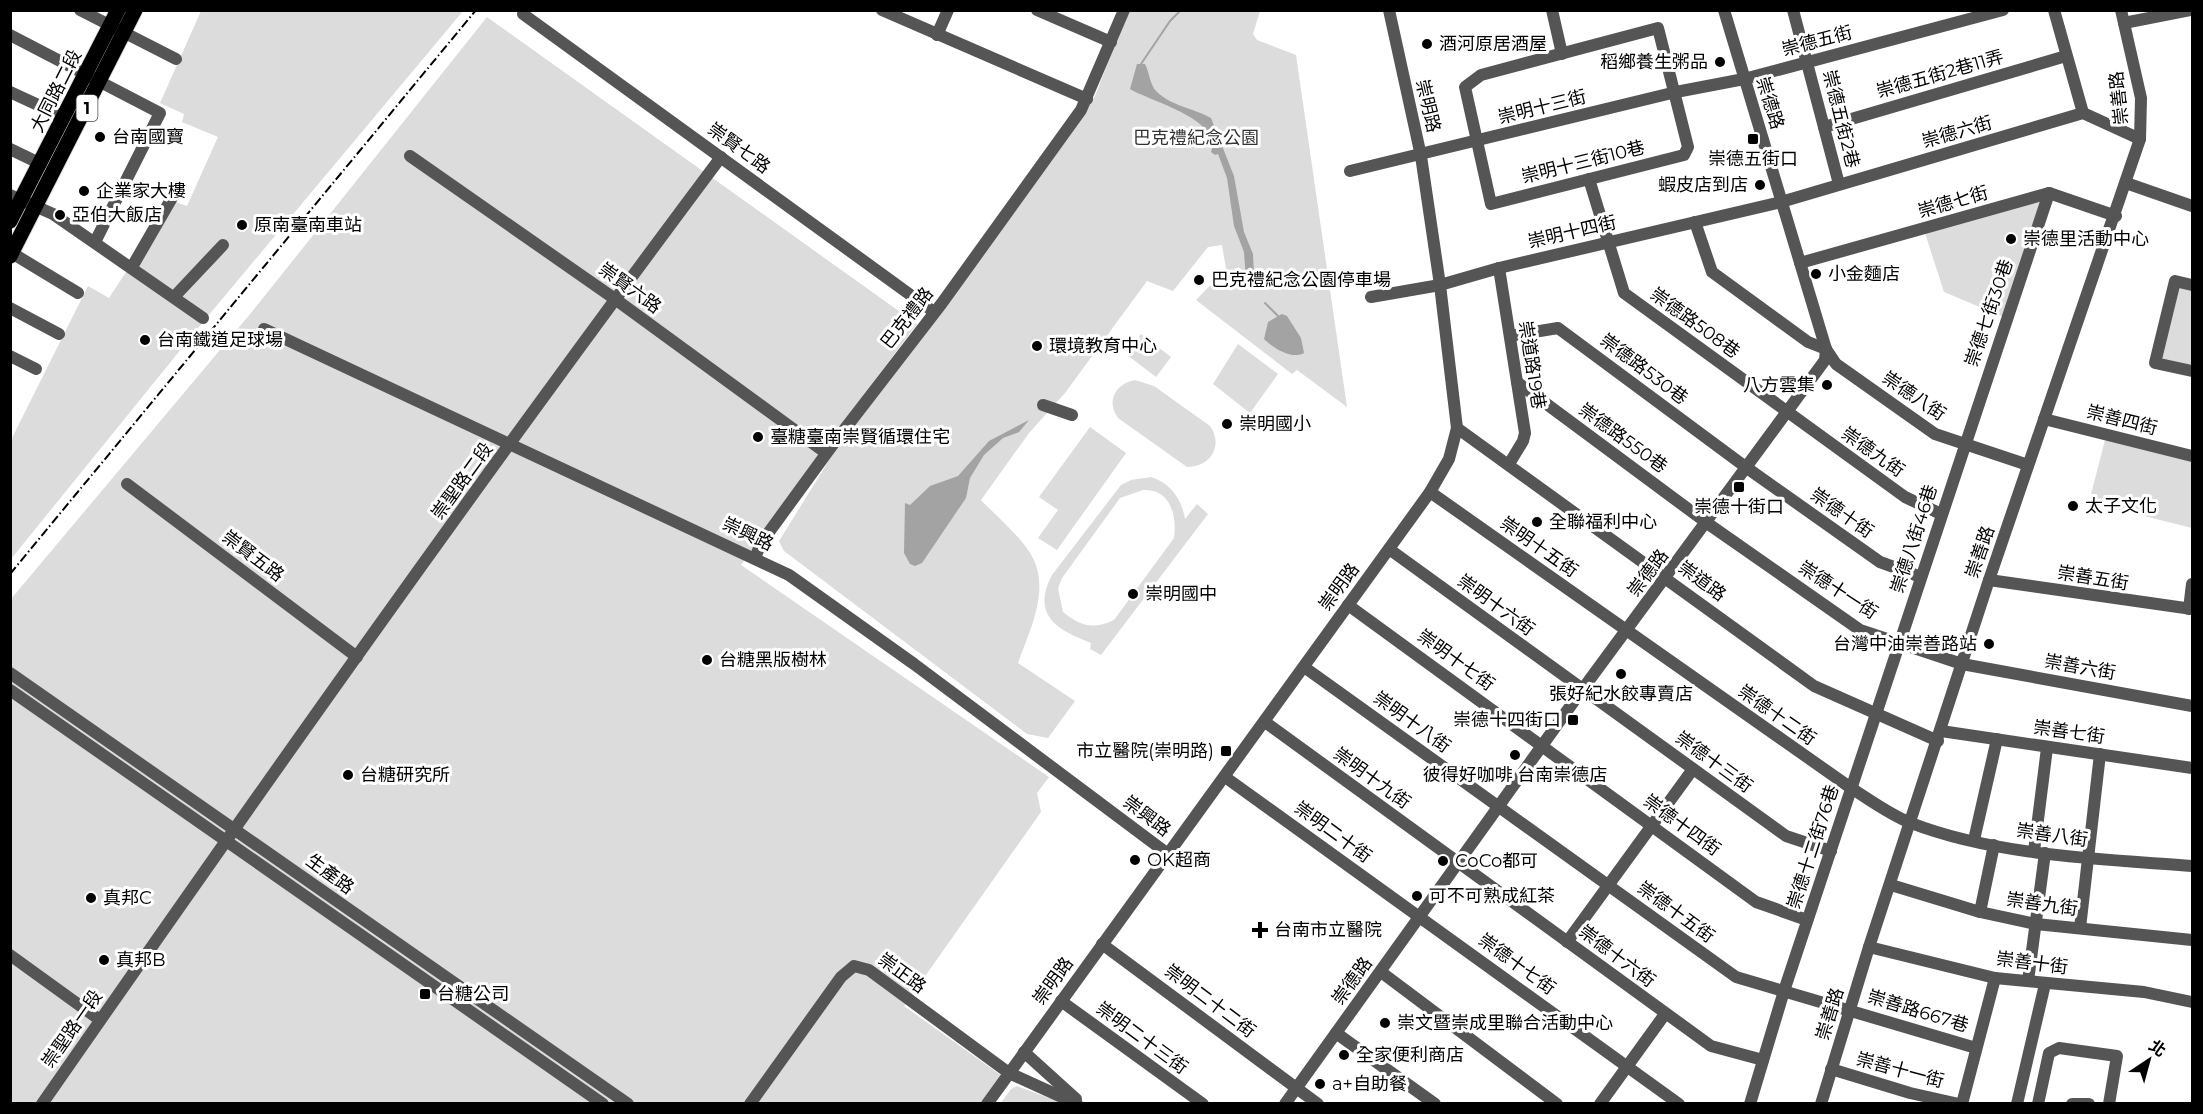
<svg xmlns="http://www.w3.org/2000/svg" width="2203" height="1114" viewBox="0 0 2203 1114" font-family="Montserrat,'Noto Sans TC',sans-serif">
<rect width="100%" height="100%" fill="#fff"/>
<g fill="#dcdcdc" fill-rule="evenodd">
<path d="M201,11H463L208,316L136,266L173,201L187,206L218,137L182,122L184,114L160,103Z"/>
<path d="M1128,11H1260L1253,34L1257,40L1296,55L1347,407L1297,370L1292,374L1196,300L1226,269L1222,245L1208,247L1173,291L1147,281L1065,393L1029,433L981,500C998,518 1023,538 1034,560C1049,593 1029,632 1018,663L1075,701L1048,738L1027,734L784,551L779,541L838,446L941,312L1095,96Z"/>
<path d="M487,17L917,324L816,458L741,565L1049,777L1037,793L1041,812L904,1006L1002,1076L983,1103L11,1104V599L251,313Z"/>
<path d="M2046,195L2006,318L1944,292L1924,230Z"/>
<path d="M128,269L203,322L11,559V440L88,286L109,298Z"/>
<path d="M2177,285L2192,288V368L2159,360Z"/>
<path d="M1141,334L1171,357L1156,377L1126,354Z"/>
<path d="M1238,344L1278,374L1250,413L1213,384Z"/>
<path d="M1135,380L1154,386L1210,426C1224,446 1210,467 1187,467L1118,418C1106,401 1115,384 1135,380Z"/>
<path d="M1090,427L1126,453L1057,550L1038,538L1058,510L1039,497Z"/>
<path d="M2105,440L2192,460V528L2089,502Z"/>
<path d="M1151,477C1171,483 1182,500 1185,519L1197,504L1208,514L1101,655L1090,649L1091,643C1057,630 1031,615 1052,575L1121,485L1131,480ZM1143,490C1171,488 1177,517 1174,538L1114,620C1093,630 1080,626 1063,612L1058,588L1062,578L1120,498Z"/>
<path d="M1017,1086L1062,1103L1000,1104L1011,1089Z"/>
</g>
<g fill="#a3a3a3">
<path d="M1137,64H1145C1149,71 1150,85 1156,91C1171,106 1193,108 1211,118L1234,176L1244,232L1253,254L1254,275L1246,281L1244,252L1234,226L1227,178L1218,154L1215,155L1211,152C1223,119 1149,101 1130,89Z"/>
<path d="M1282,314L1287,316L1301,338L1304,353C1292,360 1273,348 1264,339L1268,322Z"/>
<path d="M1029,420L1019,432L1003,438L984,455L970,478L966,498L922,563L915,566L910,564L904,553L905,503L910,505L930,486L958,476L989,441Z"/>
</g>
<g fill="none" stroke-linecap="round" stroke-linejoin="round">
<g stroke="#a3a3a3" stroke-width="2">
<path d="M1141,64L1170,21L1181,10"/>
<path d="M1265,303L1278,316"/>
</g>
<g stroke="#dbdbdb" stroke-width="17">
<g id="major">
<path d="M10,221L118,10"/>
<path d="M10,256L135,10"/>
</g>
</g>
<g stroke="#555" stroke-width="12">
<path d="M80,10L176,59"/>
<path d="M882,10L1087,99"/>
<path d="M1037,10L1111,42"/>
<path d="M1552,10L1562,54"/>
<path d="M1793,10L1839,184"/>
<path d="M2054,10L2083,113"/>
<path d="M523,14L934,312"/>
<path d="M2124,23L2190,10"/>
<path d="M1658,28L1688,147L1684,155L1491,204L1465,87L1481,75Z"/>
<path d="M10,35L160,113L95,242"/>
<path d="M937,35L948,10"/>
<path d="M10,92L64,117"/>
<path d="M1824,127L2066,56"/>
<path d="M10,149L41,164"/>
<path d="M410,156L615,299L826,453"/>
<path d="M1350,171L1676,92L1744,79L2003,10"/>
<path d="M1589,179L1624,293L1905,497L1941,514"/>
<path d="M2126,183L2192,206"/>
<path d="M10,195L53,214L203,318"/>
<path d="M1695,222L1712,272L1808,342L1826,349"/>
<path d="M12,253L78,293"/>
<path d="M1800,263L2049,193L2116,216"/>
<path d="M132,267L173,196"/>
<path d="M1499,268L1525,433L1523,441L1509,464"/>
<path d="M2192,285L2175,281L2155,363L2192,371"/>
<path d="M174,297L223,245"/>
<path d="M1371,297L1440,285L1499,268L1781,202L2083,113L2140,139"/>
<path d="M10,308L59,334"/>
<path d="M264,329L789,575L914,664L1168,854"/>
<path d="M1510,336L1558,328L1747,468L1880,562L1921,577"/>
<path d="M1826,349L1836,364L1935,434L2028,465"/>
<path d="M10,356L36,369"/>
<path d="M1517,382L1707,523L1860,630L1962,664L2192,706"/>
<path d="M1043,405L1072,415"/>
<path d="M2044,419L2192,456"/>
<path d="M1457,428L1814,686L1938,741"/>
<path d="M127,484L357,657"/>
<path d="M1430,492L1851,788C1870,800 1890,815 1911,823C1996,856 2102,859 2192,866"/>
<path d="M1389,549L1786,836L1831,851"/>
<path d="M755,558L761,543L834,443L942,303L1081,110L1124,10"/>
<path d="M1989,580L2192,609"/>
<path d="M1348,605L1756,902L1807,920"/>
<path d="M2189,609L2192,584"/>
<path d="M1304,667L1736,977L1976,1048"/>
<path d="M10,673L628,1104"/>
<path d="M10,690L603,1104"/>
<path d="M1265,722L1711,1046L1763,1060"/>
<path d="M1941,731L2192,768"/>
<path d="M1225,777L1679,1104"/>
<path d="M1974,840L1997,739"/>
<path d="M2034,851L2047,748"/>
<path d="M1891,885L1980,912L2036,924L2192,940"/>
<path d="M1980,912L1994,845"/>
<path d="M2080,928L2100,754"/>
<path d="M1567,942L1693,769"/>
<path d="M1102,944L1318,1104"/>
<path d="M1869,947L1995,978L2144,992L2192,1002"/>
<path d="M10,955L100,1020"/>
<path d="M1381,972L1557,1104"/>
<path d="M2028,981L2045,853"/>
<path d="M1061,1001L1203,1104"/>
<path d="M1336,1033L1435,1104"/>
<path d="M1024,1052L1076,1099"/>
<path d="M1831,1069L1910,1093L1959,1104"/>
<path d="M42,1104C264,785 488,468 721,157"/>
<path d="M750,1104L841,977L854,966L869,970L1009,1073L1077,1104"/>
<path d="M987,1104L1430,492L1449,459L1457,428L1440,285L1421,156L1389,10"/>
<path d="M1285,1104L1582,690L1825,360L1826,349L1724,10"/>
<path d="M1600,1104L1665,1014"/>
<path d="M1750,1104L1784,991L2049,193"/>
<path d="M1821,1104L1869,947L1989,580L2140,139L2141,98L2121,10"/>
<path d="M1962,1104L1995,978"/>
<path d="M2017,1104L2045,984"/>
<path d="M2038,1104L2049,1053L2059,1048L2117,1056L2109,1104"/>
<path d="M2072,1104H2089"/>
</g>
<use href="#major" stroke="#000" stroke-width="15"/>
<path stroke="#000" stroke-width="2" stroke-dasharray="9 3 1.5 3" stroke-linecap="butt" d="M10,574L476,10"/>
</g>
<g fill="#000" stroke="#fff" stroke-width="2">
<circle cx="1427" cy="44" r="6"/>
<circle cx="1720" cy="62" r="6"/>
<circle cx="100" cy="137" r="6"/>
<rect x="1747" y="133" width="12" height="12" rx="3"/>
<circle cx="1760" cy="185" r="6"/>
<circle cx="84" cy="191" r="6"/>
<circle cx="60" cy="215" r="6"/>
<circle cx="242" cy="225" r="6"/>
<circle cx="2011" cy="239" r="6"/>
<circle cx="1816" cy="274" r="6"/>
<circle cx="1199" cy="280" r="6"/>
<circle cx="145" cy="340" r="6"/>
<circle cx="1037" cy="346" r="6"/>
<circle cx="1827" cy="385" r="6"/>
<circle cx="1227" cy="424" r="6"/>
<circle cx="758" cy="437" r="6"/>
<rect x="1733" y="481" width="12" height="12" rx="3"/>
<circle cx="2073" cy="506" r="6"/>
<circle cx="1537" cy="522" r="6"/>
<circle cx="1133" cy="594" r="6"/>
<circle cx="1989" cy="644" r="6"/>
<circle cx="707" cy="660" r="6"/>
<circle cx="1621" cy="674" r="6"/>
<rect x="1567" y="714" width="12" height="12" rx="3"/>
<rect x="1220" y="745" width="12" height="12" rx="3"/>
<circle cx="1515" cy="755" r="6"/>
<circle cx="348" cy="775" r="6"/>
<circle cx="1135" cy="860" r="6"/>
<circle cx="1443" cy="861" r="6"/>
<circle cx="1417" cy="896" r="6"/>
<circle cx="91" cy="898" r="6"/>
<path d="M1257 921h6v6h6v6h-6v6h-6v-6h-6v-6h6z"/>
<circle cx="104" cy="960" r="6"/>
<rect x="419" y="988" width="12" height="12" rx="3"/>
<circle cx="1385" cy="1023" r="6"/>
<circle cx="1344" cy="1055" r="6"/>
<circle cx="1320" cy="1084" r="6"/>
</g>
<g text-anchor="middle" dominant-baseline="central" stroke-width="6" stroke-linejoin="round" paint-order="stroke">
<rect fill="#fff" stroke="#4c4c4c" stroke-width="1.5" x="76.5" y="95" width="21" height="26" rx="4.5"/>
<g font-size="16" font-weight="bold" fill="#000">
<text x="87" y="108">1</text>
</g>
<g font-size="18" fill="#000" stroke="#fff">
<text transform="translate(1817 41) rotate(-15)">崇德五街</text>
<text transform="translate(1940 74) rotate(-16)">崇德五街2巷11弄</text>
<text transform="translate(56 91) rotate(-63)">大同路二段</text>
<text transform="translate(2119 98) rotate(-96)">崇善路</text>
<text transform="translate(1770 103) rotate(73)">崇德路</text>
<text transform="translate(1428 106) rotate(77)">崇明路</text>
<text transform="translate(1542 107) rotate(-14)">崇明十三街</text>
<text transform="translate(1841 119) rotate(76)">崇德五街2巷</text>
<text transform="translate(1957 132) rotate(-16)">崇德六街</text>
<text transform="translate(739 148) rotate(36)">崇賢七路</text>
<text transform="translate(1583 162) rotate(-14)">崇明十三街10巷</text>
<text transform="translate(1953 202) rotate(-16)">崇德七街</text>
<text transform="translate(1572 232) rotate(-13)">崇明十四街</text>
<text transform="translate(630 288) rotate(36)">崇賢六路</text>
<text transform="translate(1989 313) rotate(-71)">崇德七街30巷</text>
<text transform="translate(907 318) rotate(-52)">巴克禮路</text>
<text transform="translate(1695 323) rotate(36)">崇德路508巷</text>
<text transform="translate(1532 365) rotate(81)">崇道路19巷</text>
<text transform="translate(1644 369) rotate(37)">崇德路530巷</text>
<text transform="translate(1914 396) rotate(34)">崇德八街</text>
<text transform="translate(2122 420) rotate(14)">崇善四街</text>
<text transform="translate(1623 438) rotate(36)">崇德路550巷</text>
<text transform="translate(1873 452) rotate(35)">崇德九街</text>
<text transform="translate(462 481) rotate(-54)">崇聖路二段</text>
<text transform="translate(1842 513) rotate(35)">崇德十街</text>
<text transform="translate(748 534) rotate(25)">崇興路</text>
<text transform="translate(1914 539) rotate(-72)">崇德八街46巷</text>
<text transform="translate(1539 547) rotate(35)">崇明十五街</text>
<text transform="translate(1980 552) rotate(-71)">崇善路</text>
<text transform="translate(253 556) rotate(37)">崇賢五路</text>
<text transform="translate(1648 573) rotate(-53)">崇德路</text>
<text transform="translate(2093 578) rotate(9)">崇善五街</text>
<text transform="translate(1702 581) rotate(36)">崇道路</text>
<text transform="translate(1339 587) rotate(-54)">崇明路</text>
<text transform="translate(1838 590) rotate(33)">崇德十一街</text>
<text transform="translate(1496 605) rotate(36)">崇明十六街</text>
<text transform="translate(1456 660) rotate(36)">崇明十七街</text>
<text transform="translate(2080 667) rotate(10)">崇善六街</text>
<text transform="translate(1777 715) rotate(35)">崇德十二街</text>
<text transform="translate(1412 722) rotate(36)">崇明十八街</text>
<text transform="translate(2069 732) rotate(8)">崇善七街</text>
<text transform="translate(1714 762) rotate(36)">崇德十三街</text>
<text transform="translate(1372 778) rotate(36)">崇明十九街</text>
<text transform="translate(1147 816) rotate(37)">崇興路</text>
<text transform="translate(1682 825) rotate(36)">崇德十四街</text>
<text transform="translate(1333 832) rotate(36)">崇明二十街</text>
<text transform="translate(2052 835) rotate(8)">崇善八街</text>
<text transform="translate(1813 847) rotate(-72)">崇德十二街76巷</text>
<text transform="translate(330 874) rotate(36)">生產路</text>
<text transform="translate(2042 904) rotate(8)">崇善九街</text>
<text transform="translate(1676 912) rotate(36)">崇德十五街</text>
<text transform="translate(1617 956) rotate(37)">崇德十六街</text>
<text transform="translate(2032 963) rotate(7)">崇善十街</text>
<text transform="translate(1517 964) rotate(36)">崇德十七街</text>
<text transform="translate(902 973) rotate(36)">崇正路</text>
<text transform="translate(1053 981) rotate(-54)">崇明路</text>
<text transform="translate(1352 981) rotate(-54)">崇德路</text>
<text transform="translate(1210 1001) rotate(37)">崇明二十二街</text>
<text transform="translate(1918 1011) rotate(17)">崇善路667巷</text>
<text transform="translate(1830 1014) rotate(-73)">崇善路</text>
<text transform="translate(72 1029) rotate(-55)">崇聖路一段</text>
<text transform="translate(1142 1038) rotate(36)">崇明二十三街</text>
<text transform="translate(1900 1070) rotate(15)">崇善十一街</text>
</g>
<g font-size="18" fill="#000" stroke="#fff" text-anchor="start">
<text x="1439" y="44">酒河原居酒屋</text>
<text x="1708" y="62" text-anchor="end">稻鄉養生粥品</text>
<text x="112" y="137">台南國寶</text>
<text x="1753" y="159" text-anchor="middle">崇德五街口</text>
<text x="1748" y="185" text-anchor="end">蝦皮店到店</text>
<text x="96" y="191">企業家大樓</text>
<text x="72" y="215">亞伯大飯店</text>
<text x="254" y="225">原南臺南車站</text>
<text x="2023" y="239">崇德里活動中心</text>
<text x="1828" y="274">小金麵店</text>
<text x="1211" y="280">巴克禮紀念公園停車場</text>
<text x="157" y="340">台南鐵道足球場</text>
<text x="1049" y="346">環境教育中心</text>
<text x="1815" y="385" text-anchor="end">八方雲集</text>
<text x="1239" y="424">崇明國小</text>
<text x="770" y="437">臺糖臺南崇賢循環住宅</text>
<text x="2085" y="506">太子文化</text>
<text x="1739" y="507" text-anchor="middle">崇德十街口</text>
<text x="1549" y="522">全聯福利中心</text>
<text x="1145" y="594">崇明國中</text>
<text x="1977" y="644" text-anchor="end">台灣中油崇善路站</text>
<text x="719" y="660">台糖黑版樹林</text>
<text x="1621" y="694" text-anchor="middle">張好紀水餃專賣店</text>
<text x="1561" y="720" text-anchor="end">崇德十四街口</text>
<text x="1214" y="751" text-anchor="end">市立醫院(崇明路)</text>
<text x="360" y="775">台糖研究所</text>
<text x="1515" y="775" text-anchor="middle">彼得好咖啡 台南崇德店</text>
<text x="1147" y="860">OK超商</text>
<text x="1455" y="861">CoCo都可</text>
<text x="1429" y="896">可不可熟成紅茶</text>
<text x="103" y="898">真邦C</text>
<text x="1274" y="930">台南市立醫院</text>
<text x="116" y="960">真邦B</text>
<text x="437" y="994">台糖公司</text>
<text x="1397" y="1023">崇文暨崇成里聯合活動中心</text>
<text x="1356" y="1055">全家便利商店</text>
<text x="1332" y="1084">a+自助餐</text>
</g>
<g font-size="18" fill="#333" stroke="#fff">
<text x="1196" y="138">巴克禮紀念公園</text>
</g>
</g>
<rect width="2203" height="1114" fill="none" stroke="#000000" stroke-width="24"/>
<g transform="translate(2149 1060) rotate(36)" stroke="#ffffff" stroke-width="4.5" paint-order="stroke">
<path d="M0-4.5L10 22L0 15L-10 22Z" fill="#000000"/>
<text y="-9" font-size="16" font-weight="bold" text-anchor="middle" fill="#000000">北</text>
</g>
</svg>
